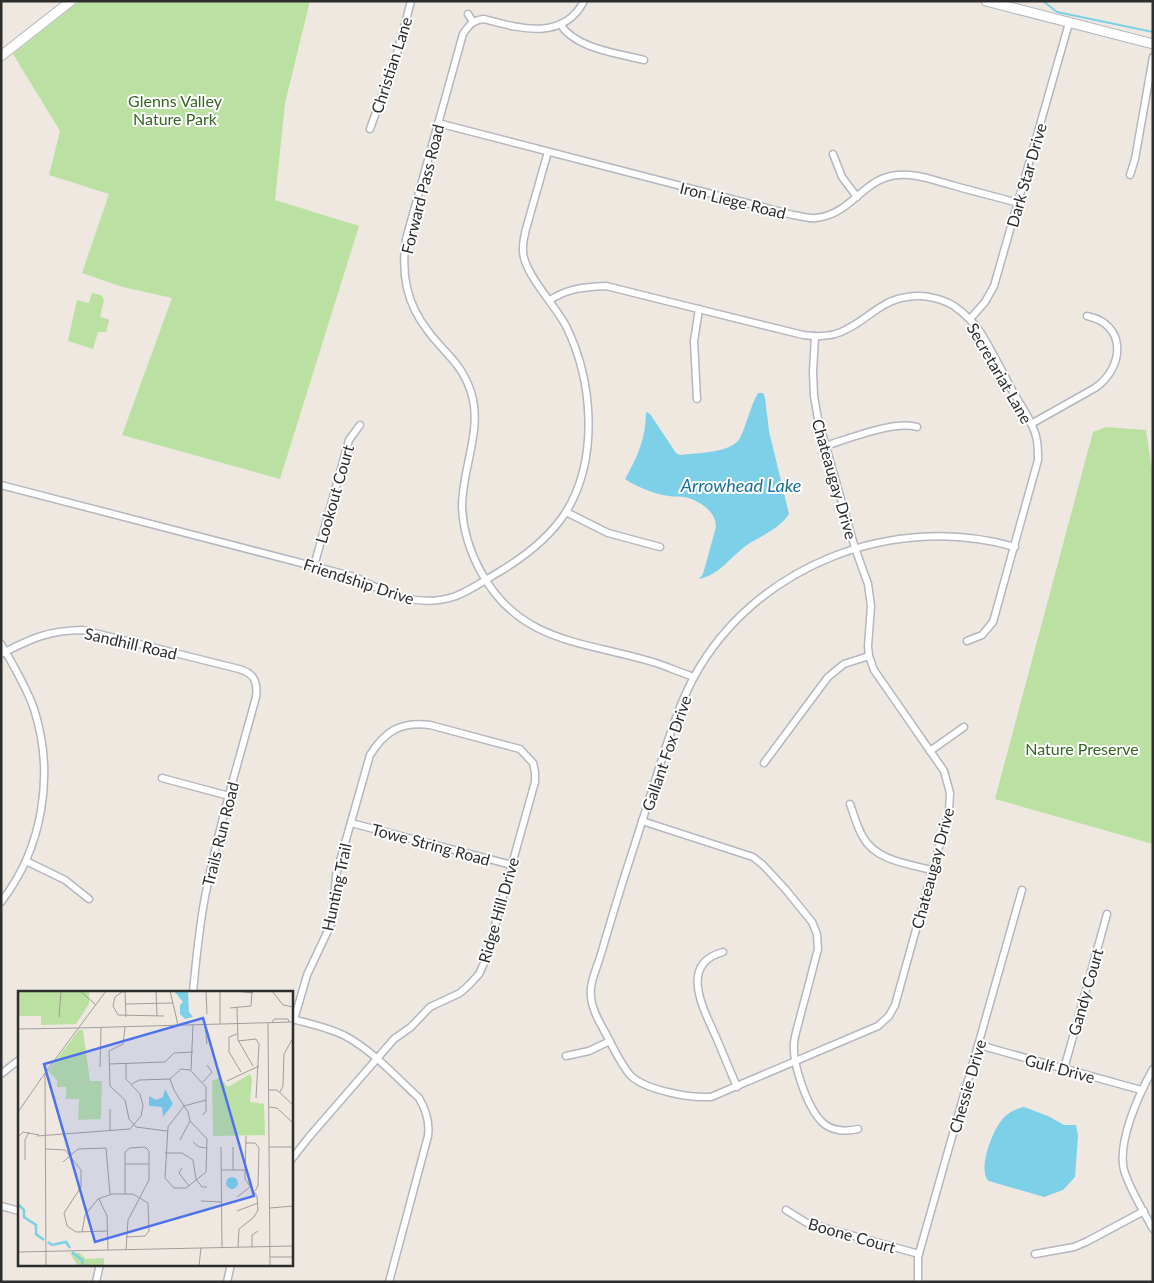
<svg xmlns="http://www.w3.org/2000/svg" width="1154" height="1283" viewBox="0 0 1154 1283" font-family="Lato,sans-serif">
<rect width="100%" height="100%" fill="#eee8e1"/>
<g fill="#bae0a2">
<path d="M80,1H310L285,103L275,200L359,226L280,479L122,435L172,298L123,287L82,273L109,194L49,175L60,131L13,54Z"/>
<path d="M92,293L101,295L104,300L100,317L108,319L109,321L106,332H98L93,349L68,341L77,300L89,303Z"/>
<path d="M1106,427L1146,430L1153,478V844L995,799L1093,432Z"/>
</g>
<g fill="#7cd0e7">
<path d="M758,393H763L765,398L769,431L789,514C778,530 762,535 747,545C731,556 720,575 699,579L703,574L716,527C716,511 699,500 684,497C679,496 674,497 669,496C654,494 637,487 625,479C637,458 646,438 646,413L647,412L650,414L676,453L680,455C696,453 732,453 740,438C747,424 750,407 758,393Z"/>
<path d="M1024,1107L1048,1116L1064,1125H1076L1078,1136L1075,1177L1063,1190L1044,1197L989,1181C977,1171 992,1132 1001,1121C1007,1113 1015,1109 1024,1107Z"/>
</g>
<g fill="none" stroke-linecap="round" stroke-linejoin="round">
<path stroke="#7cd0e7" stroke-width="2" d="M1043,1L1057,12L1153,32"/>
<g stroke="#b4b7bf" stroke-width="9">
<g id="street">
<path d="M584,1C563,42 518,28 484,19C473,20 469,25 463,34L406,239C401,273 406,303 428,331C445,354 461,362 471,392C483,430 462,468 462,507C463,530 470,552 481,572C521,646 589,641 659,664C670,668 682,673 694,677"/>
<path d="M468,14L473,22"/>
<path d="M560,24C576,49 617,53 644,60"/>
<path d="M438,123L793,215C801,216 809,219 816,218C851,214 860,183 891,176C912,171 935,181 955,186C976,192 997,197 1018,203"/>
<path d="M370,129L398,50L411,1"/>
<path d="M833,154L842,177L857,197"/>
<path d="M1130,175L1135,159L1153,57"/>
<path d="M550,300C568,288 585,287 606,286L803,335C817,337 834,337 847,329C868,319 882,300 907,297C922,294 941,298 954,306C964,313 974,323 981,333C992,351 1002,371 1012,390C1021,406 1034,423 1037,441C1038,447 1038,454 1038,460L993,622L982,635L967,641"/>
<path d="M970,319L985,302L994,286L1069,23"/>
<path d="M815,336L813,372L814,396L818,419L855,548L868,584L871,606L868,646L869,656L874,670L944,771L950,793L949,811L895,1005L889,1016L878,1026L711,1097C690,1098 648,1091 631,1076C621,1065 613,1047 606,1034C600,1023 592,1010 591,997C589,983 597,968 601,954C611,920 621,886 632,853C642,821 652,790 662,759C671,731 680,703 694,677C755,565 894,512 1015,547"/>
<path d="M697,399L694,341L699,309"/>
<path d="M1031,424L1095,388C1125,367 1127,324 1087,316"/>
<path d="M825,446C848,439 895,420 917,427"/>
<path d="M1,485L355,577C388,594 419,609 456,596C471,590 485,580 499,572C524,557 550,537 566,512C599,458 593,381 566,326C555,305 523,272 523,251C522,237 528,224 531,211C537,191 542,172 548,152"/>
<path d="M566,512L608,533L660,547"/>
<path d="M314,566L349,440L360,425"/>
<path d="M1,644C13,665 26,686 34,709C55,774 43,848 1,902"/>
<path d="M1,654C30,639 49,630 83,630L239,669C254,673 258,682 256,697C238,763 218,829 205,897C199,928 196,960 193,992"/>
<path d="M930,751L964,727"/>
<path d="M764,763L828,677L844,664L869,656"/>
<path d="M162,778L229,796"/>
<path d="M850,804C854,815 857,827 863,837C876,861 909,864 932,870"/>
<path d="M642,821L753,857L763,865L786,890L812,922L817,934L818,949C812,971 807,992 801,1013C799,1023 795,1033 794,1043C792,1063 807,1107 822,1122C831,1131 846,1132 858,1129"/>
<path d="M351,823L512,865"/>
<path d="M26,861L65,880L89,899"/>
<path d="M723,952C678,964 704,1010 716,1037C723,1054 730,1070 737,1087"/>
<path d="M292,1019C310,1024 331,1028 347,1037C374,1052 396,1077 419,1098C426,1110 430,1122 428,1136L389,1282"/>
<path d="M979,1045L1141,1090"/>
<path d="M566,1056L589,1051L610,1041"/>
<path d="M1064,1069L1107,914"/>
<path d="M1153,1069C1139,1094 1117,1142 1124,1170C1129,1188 1144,1212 1153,1229"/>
<path d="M1,1074L19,1060"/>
<path d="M291,1160L309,1137L394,1039L411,1027L430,1007L460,993L469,985L479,974L485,961L535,782V772L533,763L520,749L430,725C401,721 385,731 370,755L336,875L332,922L307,975L294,1020"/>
<path d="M1,1206L19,1211"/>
<path d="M786,1210L807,1223L919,1254"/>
<path d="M1035,1254L1074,1247L1086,1242L1144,1211"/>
<path d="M96,1282L100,1264"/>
<path d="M227,1282L231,1264"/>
<path d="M918,1282V1257L1022,890"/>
</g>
</g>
<g stroke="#b4b7bf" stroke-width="11">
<g id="secondary">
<path d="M986,1L1153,44"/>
<path d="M1,56L71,1"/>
</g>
</g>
<use href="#street" stroke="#fff" stroke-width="6"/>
<use href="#secondary" stroke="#fff" stroke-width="9"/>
</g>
<g text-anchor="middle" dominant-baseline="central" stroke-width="4" stroke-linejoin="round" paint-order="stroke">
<g font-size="16" fill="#2d2d2d" stroke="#fff">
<text transform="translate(391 65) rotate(-72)">Christian Lane</text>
<text transform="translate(1026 175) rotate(-74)">Dark Star Drive</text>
<text transform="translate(422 189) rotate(-76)">Forward Pass Road</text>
<text transform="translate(733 200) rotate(14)">Iron Liege Road</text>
<text transform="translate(1000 373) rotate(60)">Secretariat Lane</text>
<text transform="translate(835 479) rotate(74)">Chateaugay Drive</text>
<text transform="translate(334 494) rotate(-74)">Lookout Court</text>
<text transform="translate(359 581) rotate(18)">Friendship Drive</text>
<text transform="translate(131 643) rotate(13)">Sandhill Road</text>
<text transform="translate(666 753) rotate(-71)">Gallant Fox Drive</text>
<text transform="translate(220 834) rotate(-76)">Trails Run Road</text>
<text transform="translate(431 844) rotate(15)">Towe String Road</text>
<text transform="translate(932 868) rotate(-75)">Chateaugay Drive</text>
<text transform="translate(336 887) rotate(-78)">Hunting Trail</text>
<text transform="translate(498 910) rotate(-74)">Ridge Hill Drive</text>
<text transform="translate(1085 992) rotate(-74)">Gandy Court</text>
<text transform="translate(1060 1068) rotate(15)">Gulf Drive</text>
<text transform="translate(967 1086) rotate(-74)">Chessie Drive</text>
<text transform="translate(852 1235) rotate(16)">Boone Court</text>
</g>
<g font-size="16" fill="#326720" stroke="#fff">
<text x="175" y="100">Glenns Valley<tspan x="175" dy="18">Nature Park</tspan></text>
<text x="1082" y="748">Nature Preserve</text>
</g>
<g font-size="18" font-style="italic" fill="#177198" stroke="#fff">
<text x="741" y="485">Arrowhead Lake</text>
</g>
</g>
<g transform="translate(18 991)">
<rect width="275" height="275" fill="#eee8e1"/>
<path d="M1,0H71V13L58,33L23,34V25H0ZM61,39H65L72,90H84L83,128L60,129L61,108H48V96H39V89L30,80ZM232,83L234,88L232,111L246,113L247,144L195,145L194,90L202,87L210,96ZM52,262H62L68,268L86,267V275H60Z" fill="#bae0a2"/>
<path d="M170,0L171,21L175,26L167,28L162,23V14L165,11L157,1ZM147,98L155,113L145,126L144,116L131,115V105L138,109L145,106ZM208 192a6 6 0 1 1 12 0a6 6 0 1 1-12 0Z" fill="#7cd0e7"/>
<path fill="none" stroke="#7cd0e7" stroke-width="2.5" d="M0,213L6,219V226L18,234V243L26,249M30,251L34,254L48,251L52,257M54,261L64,269L65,275"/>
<path fill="none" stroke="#a19d99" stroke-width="1" d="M62,0L78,14M107,0L108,26M115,0L104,1L97,6L95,15L100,24L146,25M138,0L139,25M152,0L160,34M188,0L189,23M202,0V33M217,0L235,2M254,0L265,14L275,16M107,13L155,12M212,17L233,15L234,0M219,17L220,49L235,75M41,26L43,0M250,32L252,275M254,32L256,28H270L271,31M187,34L189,53M107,36L105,53L91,60L92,95L107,109L111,128L118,136L149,140M60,37L275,31M0,38L60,37M219,43L211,46V61L223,81M238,48L241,53L238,107M220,50L238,48M91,73L147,71L156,62L175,61M82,76L83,37M173,79L175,34M152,88L156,99L166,115L170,121L172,130L189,148L188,181L168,197H156L147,187L150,136L166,115L188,109M209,90L241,75M185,91L194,81L189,74M114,93L121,89L152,88L163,78L172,79L188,96V120L185,124M251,99H259L275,114M262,101L265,95L266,63L275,47M251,116L259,117L275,132M0,121L27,82M92,139V118M19,145L112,138L123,125L125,115L122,103L108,88V73M0,146L5,141L21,144M162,149L172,130M175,151L181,156L189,157M228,152H237L241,157L240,195L237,200M203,156L204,257M215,156V179M251,156H275M28,158L47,159L63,179V196L46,222L49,235L58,241L90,240M147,162H164L175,169L178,188L184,196H189M7,169V149L11,141M45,171L60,158L88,157L92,203M107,173H131M164,177L161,182L171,195M203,179H227M107,203V161L112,157L127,156L131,160V189L110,229L108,259M219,206L232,196M81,208L89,225L90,259M183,210L203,211M252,217L275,215M219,220L240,212M64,241L67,224L80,208L94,203H115L130,212L131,240L127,245L108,246M220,256L221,238L236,226L240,219L239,205L227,188L228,145M234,256V244L240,240M0,261L275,255M252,266H275M28,275L27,82L88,0M181,275L183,257"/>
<path fill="#4e72ee" fill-opacity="0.15" stroke="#4e72ee" stroke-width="2.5" d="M185,27L236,205L77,251L26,73Z"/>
<rect width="275" height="275" fill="none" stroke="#2d2d2d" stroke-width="2.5"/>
</g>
<rect width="1154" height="1283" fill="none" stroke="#2d2d2d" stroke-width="5"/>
</svg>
